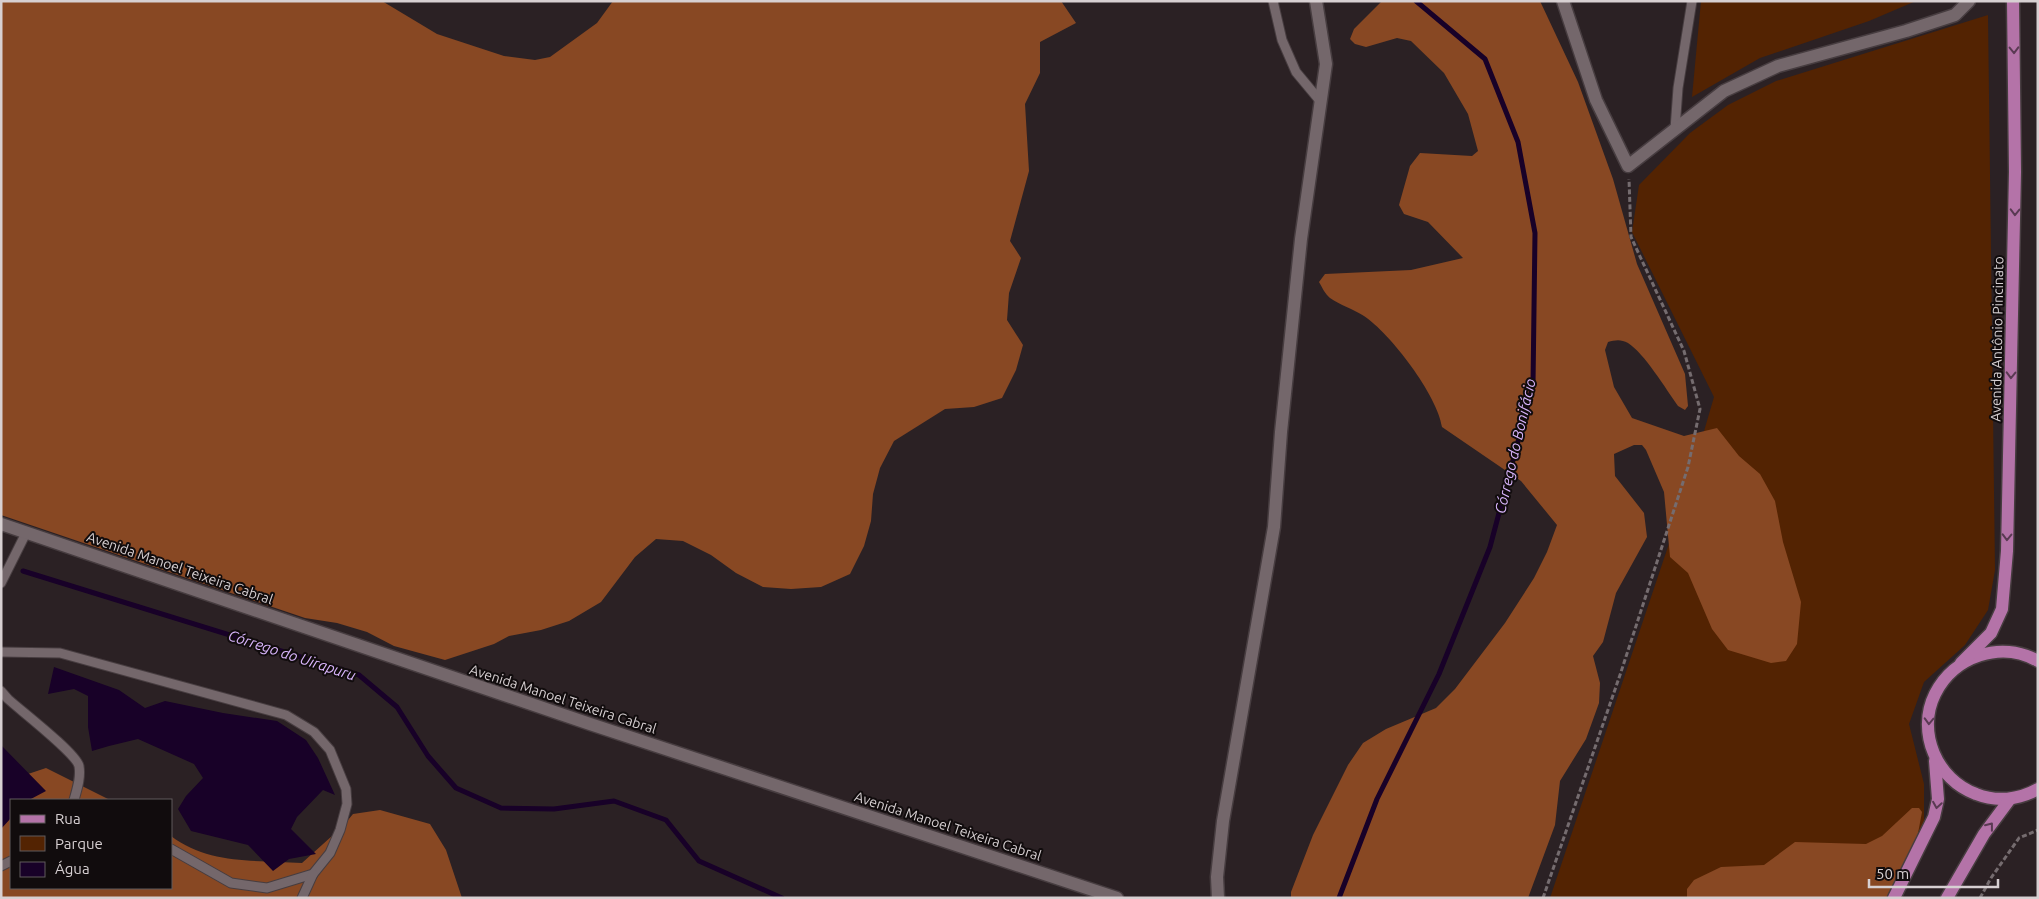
<svg xmlns="http://www.w3.org/2000/svg" width="2039" height="899" viewBox="0 0 2039 899" font-family="Ubuntu,sans-serif">
<rect width="100%" height="100%" fill="#2b2124"/>
<g fill="#532302">
<path d="M1701,1H1916L1869,21L1760,58L1692,97Z"/>
<path d="M1988,15L1995,570L1988,610L1965,645L1924,682L1909,724L1924,784V830L1889,898H1550L1685,496L1714,397L1632,232L1639,185L1690,133L1728,105L1776,81Z"/>
</g>
<g fill="#884823">
<path d="M1,1H382L437,34L504,56L535,60L550,57L597,23L613,1H1061L1076,23L1040,42V73L1025,104L1029,171L1010,241L1021,258L1009,293L1007,320L1023,345L1016,370L1002,398L974,407L945,409L894,441L880,468L873,494L871,521L864,546L850,574L821,587L791,589L763,587L736,573L711,555L683,541L656,539L635,557L601,602L569,621L541,630L509,636L494,644L445,660L394,646L367,632L337,623L305,618L1,515Z"/>
<path d="M1382,1H1540L1578,82L1613,179L1637,264L1685,374L1688,406L1685,410L1678,406C1666,389 1644,353 1628,343C1621,339 1615,340 1608,342L1605,350L1614,387L1632,418L1684,436L1717,428L1739,456L1760,474L1775,501L1783,542L1801,602L1797,644L1786,661L1771,663L1728,650L1712,629L1688,573L1670,557L1664,492L1646,450L1642,445H1634L1614,454L1615,476L1644,513L1647,537L1616,593L1603,642L1593,656L1600,683L1599,703L1586,739L1560,781L1555,825L1528,898H1291V892L1313,835L1348,765L1363,743L1386,729L1436,708L1455,689L1505,623L1534,578L1547,552L1557,525L1521,481L1442,427C1438,396 1390,333 1364,316C1353,309 1340,305 1330,298C1325,294 1322,287 1319,282L1325,274L1411,270L1463,258L1428,222L1404,214L1399,205L1410,166L1420,153L1472,156L1478,151L1468,114L1444,73L1411,41L1397,38L1366,47L1355,44L1350,39L1354,29Z"/>
<path d="M46,768L110,800H11V888H171V836C209,865 257,860 302,863L343,826L353,814L380,810L430,824L446,850L462,898H1V788L19,777Z"/>
<path d="M1912,808H1919L1922,812L1916,844L1888,898H1687V889L1694,880L1721,867L1764,865L1795,842L1866,844L1882,836Z"/>
</g>
<g fill="#180128">
<path d="M54,667L119,690L145,708L165,701L223,713L277,721L306,740L318,758L335,795L323,790L297,817L291,829L316,854L289,859L273,871L248,845L191,831L178,809L186,796L203,778L194,764L138,739L109,746L92,751L88,727V696L74,689L48,694Z"/>
<path d="M1,745L46,791L29,800H11V818L1,829Z"/>
</g>
<g fill="none" stroke-linecap="round" stroke-linejoin="round">
<g stroke="#180128" stroke-width="5">
<path d="M23,571L359,675L397,707L428,756L456,788L501,808L554,809L614,801L666,820L699,861L782,898"/>
<path d="M1339,898L1377,799L1439,674L1490,547L1533,385L1535,233L1518,142L1485,59L1416,1"/>
</g>
<g stroke="#473d40" stroke-width="11">
<g id="lane">
<path d="M1273,1L1282,40L1296,72L1321,102"/>
<path d="M1675,129L1678,88L1692,1"/>
<path d="M1,583L26,533"/>
<path d="M1,652L60,653L286,715L314,732L330,750L346,789L347,804L340,830L330,853L313,874L267,888L231,883L171,849"/>
<path d="M1,691L8,699C20,710 76,753 79,766C81,778 77,789 74,800"/>
<path d="M1,866L11,861"/>
<path d="M302,898L313,874"/>
</g>
</g>
<g stroke="#473d40" stroke-width="15">
<g id="street">
<path d="M1563,1L1596,100L1628,166L1724,91L1778,66L1906,31L1955,15L1969,1"/>
<path d="M1,524L590,724L1117,898"/>
<path d="M1218,898L1217,877L1223,821L1274,527L1281,432L1301,239L1326,64L1316,1"/>
</g>
</g>
<g stroke="#473d40" stroke-width="15">
<g id="primary">
<path d="M2038,661C2001,640 1954,656 1935,694C1916,732 1937,780 1976,794C1996,802 2019,800 2038,789"/>
<path d="M1961,663L1991,633L2002,609L2007,551L2015,172L2013,1"/>
<path d="M1894,898L1934,817L1938,799L1935,761"/>
<path d="M1947,898L1984,834L2010,799"/>
</g>
</g>
<g stroke="#756c6f" stroke-width="3" stroke-dasharray="5 2.5" stroke-linecap="butt">
<path d="M1543,898L1620,675L1688,467L1700,409L1684,351L1631,237L1629,179"/>
<path d="M1980,898L1991,878L2019,838L2038,830"/>
</g>
<use href="#lane" stroke="#74676b" stroke-width="9"/>
<use href="#street" stroke="#74676b" stroke-width="12"/>
<use href="#primary" stroke="#b473a8" stroke-width="12"/>
</g>
<defs><path id="oneway-chevron" d="M-2-3.5L2.5 0L-2 3.5" fill="none" stroke-width="1.6" stroke-linecap="round" stroke-linejoin="round" transform="scale(1.25)"/></defs>
<g stroke="#5a3a53">
<use href="#oneway-chevron" transform="translate(2014 50) rotate(89)"/>
<use href="#oneway-chevron" transform="translate(2015 212) rotate(91)"/>
<use href="#oneway-chevron" transform="translate(2011 375) rotate(91)"/>
<use href="#oneway-chevron" transform="translate(2007 537) rotate(91)"/>
<use href="#oneway-chevron" transform="translate(1929 721) rotate(92)"/>
<use href="#oneway-chevron" transform="translate(1937 805) rotate(99)"/>
<use href="#oneway-chevron" transform="translate(1990 826) rotate(-52)"/>
</g>
<g text-anchor="middle" dominant-baseline="central" stroke-width="4" stroke-linejoin="round" paint-order="stroke">
<g font-size="14" fill="#d7d0d2" stroke="#110c0d">
<text transform="translate(1997 339) rotate(-89)">Avenida Antônio Pincinato</text>
<text transform="translate(180 568) rotate(19)">Avenida Manoel Teixeira Cabral</text>
<text transform="translate(563 699) rotate(18)">Avenida Manoel Teixeira Cabral</text>
<text transform="translate(948 826) rotate(18)">Avenida Manoel Teixeira Cabral</text>
</g>
<g font-size="15" font-style="italic" fill="#d8b4fb" stroke="#110c0d">
<text transform="translate(1515 446) rotate(-77)">Córrego do Bonifácio</text>
<text transform="translate(292 655) rotate(18)">Córrego do Uirapuru</text>
</g>
</g>
<rect width="2039" height="899" fill="none" stroke="#d7d0d2" stroke-width="5"/>
<rect x="10" y="799" width="162" height="90" fill="#110c0d" stroke="#605a5c"/>
<rect x="20" y="815" width="25" height="8" fill="#b473a8" stroke="#605a5c"/>
<text x="55" y="824" font-size="15" fill="#d7d0d2">Rua</text>
<rect x="20" y="836" width="25" height="15" fill="#532302" stroke="#605a5c"/>
<text x="55" y="849" font-size="15" fill="#d7d0d2">Parque</text>
<rect x="20" y="862" width="25" height="15" fill="#180128" stroke="#605a5c"/>
<text x="55" y="874" font-size="15" fill="#d7d0d2">Água</text>
<path d="M1869 879v8h129v-8" fill="none" stroke="#d7d0d2" stroke-width="2.5"/>
<text x="1876" y="879" font-size="15" fill="#d7d0d2" stroke="#110c0d" stroke-width="4" paint-order="stroke">50 m</text>
</svg>
